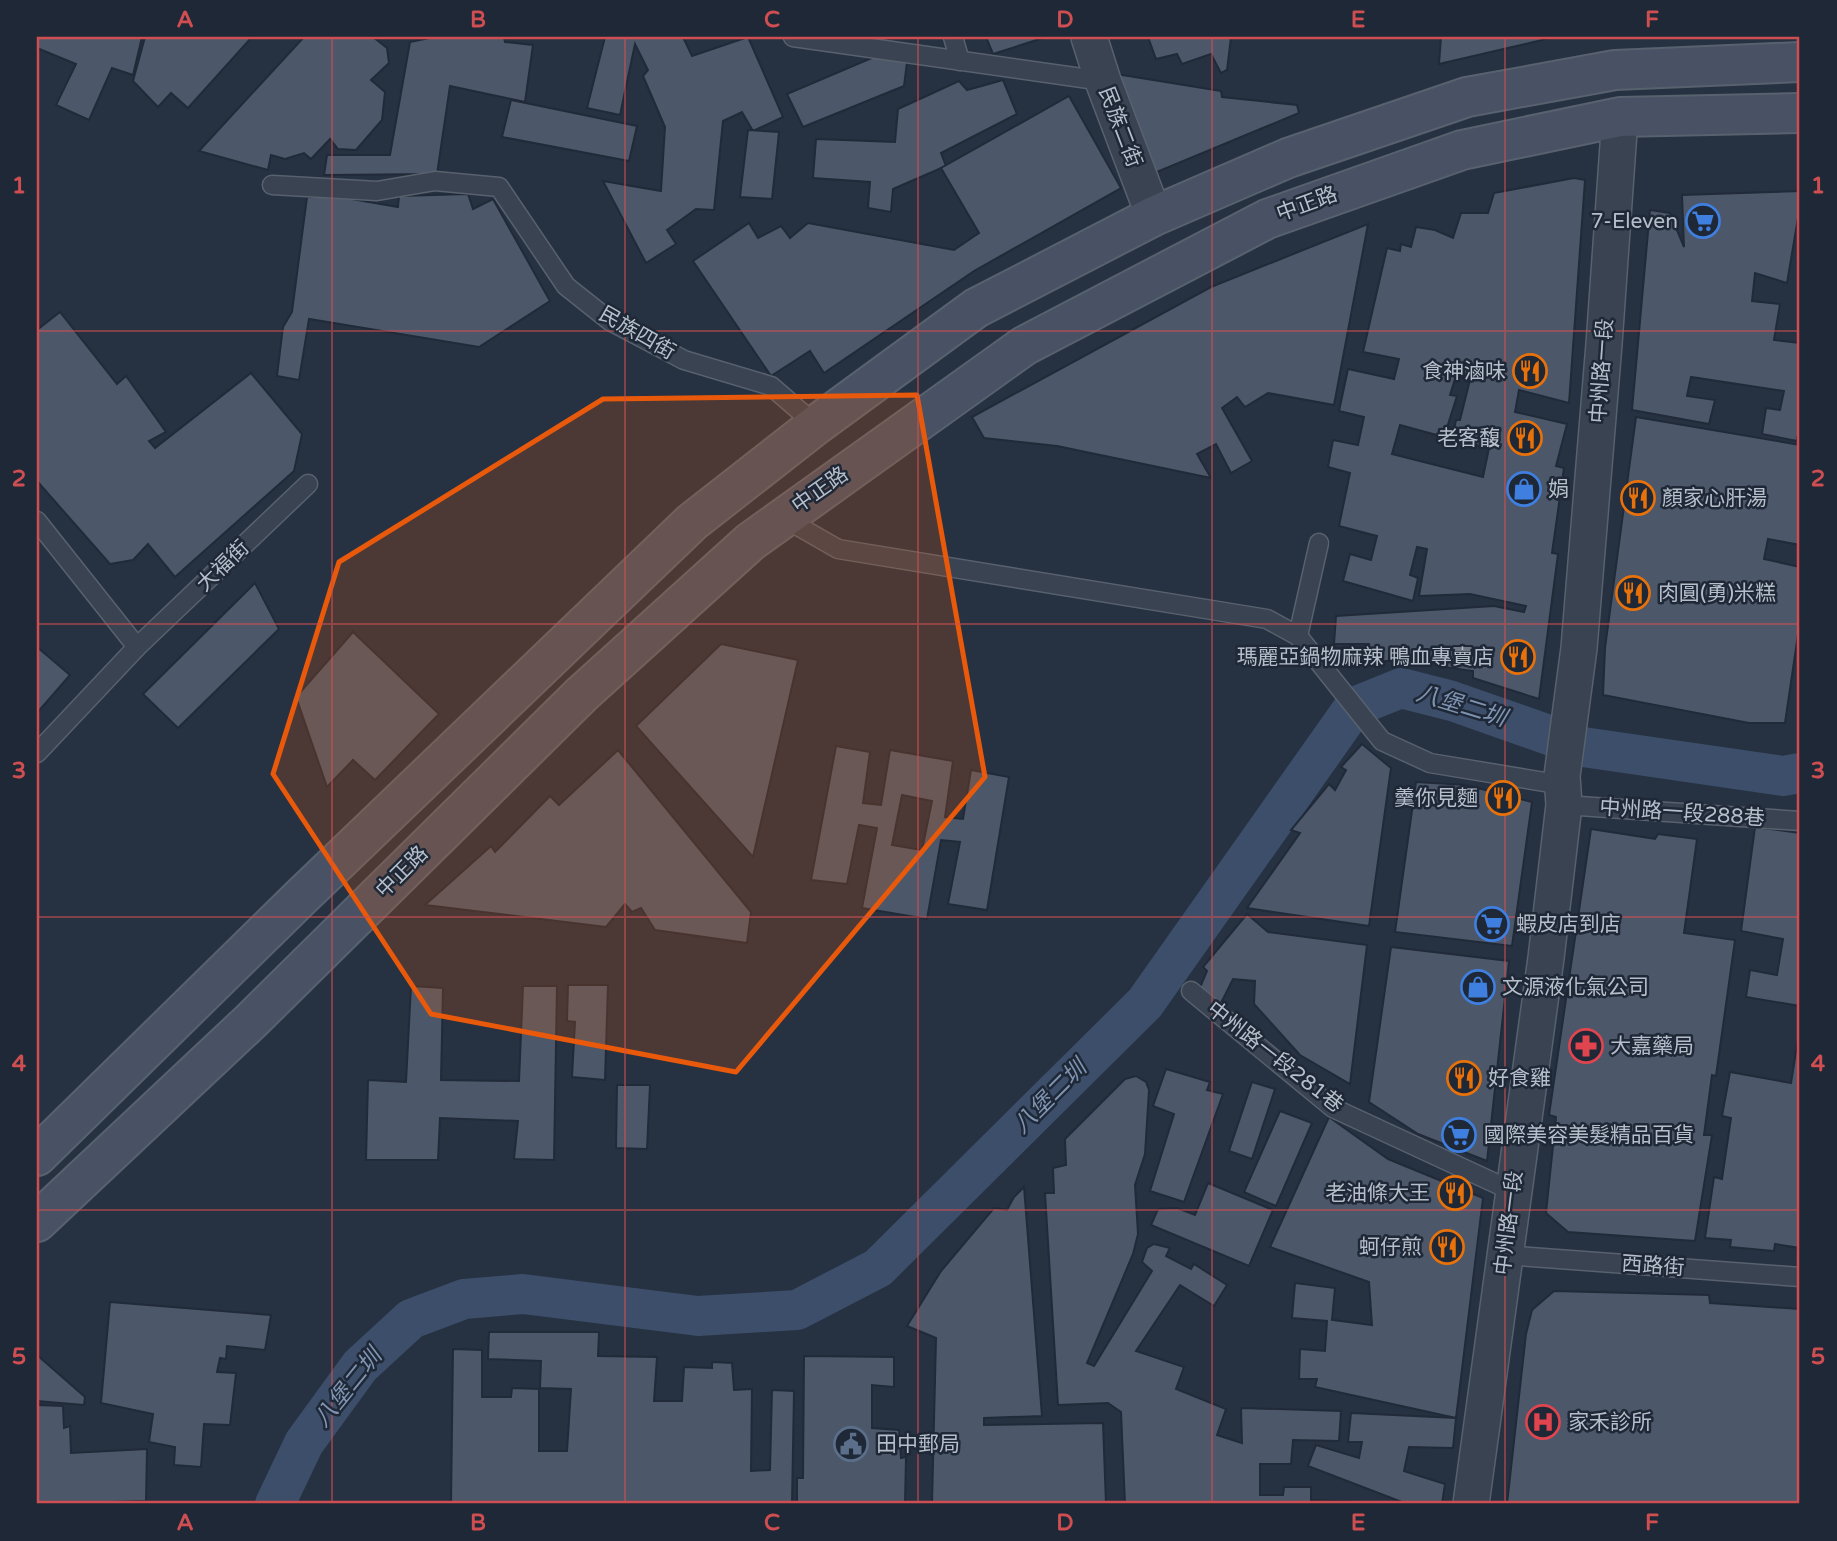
<svg xmlns="http://www.w3.org/2000/svg" width="1837" height="1541" viewBox="0 0 1837 1541" font-family="'Varela Round','Noto Sans TC',sans-serif">
<rect width="100%" height="100%" fill="#263141"/>
<g fill="none" stroke-linecap="round" stroke-linejoin="round">
<path stroke="#3c4e69" stroke-width="40" d="M275,1504L304,1443L360,1366L411,1319L464,1299L523,1294L698,1316L797,1310L878,1268L1145,1003L1354,707L1401,688L1452,701L1583,747L1783,776L1800,773"/>
</g>
<g fill="#4c586a" stroke="#212a38" stroke-width="2" fill-rule="evenodd">
<path d="M37,37H142L133,75L112,68L89,120L56,105L76,64L37,48Z"/>
<path d="M145,37H252L188,108L171,93L158,107L133,81Z"/>
<path d="M304,37H373L387,48L389,63L371,80L385,92L382,120L356,150L338,149L330,139L311,159L304,153L285,159L271,155L268,170L199,151Z"/>
<path d="M434,37H504L505,42L533,45L525,102L450,86L437,174L324,175L327,155H390L410,42Z"/>
<path d="M605,37H683L692,56L748,37L783,117L753,131L742,112L723,121L714,210L696,209L667,230L676,244L646,263L603,181L661,191L665,127L643,76L648,70L635,44L620,115L587,108Z"/>
<path d="M986,37H1043V38L993,54Z"/>
<path d="M1148,37H1231L1227,70L1221,73L1211,54L1182,64L1177,54L1156,59Z"/>
<path d="M1441,37H1555L1439,64Z"/>
<path d="M874,57L907,62L904,86L803,127L787,94Z"/>
<path d="M1116,74L1221,91L1222,97L1297,105L1299,113L1152,174Z"/>
<path d="M1003,80L1017,114L941,153L946,166L893,189L891,212L868,208L870,182L813,178L816,139L895,142L898,109L959,81L967,90Z"/>
<path d="M1069,96L1121,188L974,271L824,373L810,351L771,376L693,261L749,223L758,238L781,226L790,238L808,223L954,250L979,233L941,168Z"/>
<path d="M511,100L637,126L629,161L502,137Z"/>
<path d="M748,130L779,132L772,199L740,197Z"/>
<path d="M1574,178L1585,180L1569,403L1519,390L1515,412L1567,424L1556,466L1564,468L1552,553L1558,554L1539,699L1473,678V671L1444,667L1447,657L1371,662L1369,644H1334L1336,616L1494,606L1524,612L1526,606L1470,594L1419,596L1427,549L1417,547L1410,575L1418,578L1413,601L1343,581L1350,554L1371,560L1377,536L1339,526L1350,473L1328,467L1333,440L1358,445L1364,417L1339,411L1348,369L1394,379L1399,359L1363,352L1387,248L1400,251L1401,244L1411,247L1416,227L1435,230L1453,238L1461,213H1488L1494,193ZM1456,376L1470,380L1460,420H1456L1452,439L1489,448L1483,477L1392,454L1400,425L1444,437L1457,396L1450,395Z"/>
<path d="M1800,191V206L1787,283L1755,273L1752,301L1780,304L1774,340L1800,343V423L1797,441L1762,434L1766,408L1780,410L1784,391L1691,377L1687,396L1715,400L1709,424L1632,410L1650,210L1670,213L1684,247L1682,195Z"/>
<path d="M468,194L473,209L493,199L550,301L479,347L309,319L299,380L277,376L283,327L292,312L307,197H340L398,207L399,196Z"/>
<path d="M1368,224L1334,405L1268,393L1245,407L1237,397L1222,408L1252,461L1231,473L1216,444L1197,454L1211,478L1057,446L984,438L972,417L1211,287Z"/>
<path d="M60,312L117,384L126,376L166,432L149,441L155,448L251,373L302,434L294,471L175,577L148,544L133,560L110,564L37,481V330Z"/>
<path d="M1636,417L1800,445V545L1768,539L1764,559L1800,567V621L1785,723H1749L1603,695L1605,648Z"/>
<path d="M255,583L279,629L178,728L143,694Z"/>
<path d="M353,632L439,714L375,780L353,760L327,787L296,697Z"/>
<path d="M721,644L798,660L753,857L636,726Z"/>
<path d="M37,647L70,675L37,713Z"/>
<path d="M1362,744L1391,768L1369,926L1247,908L1300,833L1291,830L1329,784L1335,790L1346,770L1341,767Z"/>
<path d="M836,746L870,752L863,803L881,805L890,750L953,761L945,817L963,819L971,770L1009,777L987,910L948,904L960,842L941,840L927,919L862,908L877,828L859,825L847,884L811,880ZM902,795L932,801L922,850L892,845Z"/>
<path d="M618,750L751,912L747,943L655,930L641,908L632,912L625,904L606,927L425,905L491,846L495,852L550,796L559,805Z"/>
<path d="M1416,782L1466,785L1532,802L1512,946L1395,932Z"/>
<path d="M1755,827L1800,833V1006L1746,997L1750,970L1777,975L1783,939L1741,931Z"/>
<path d="M1591,829L1655,839L1658,834L1697,839L1684,933L1735,940L1716,1076L1712,1075L1704,1135H1712L1695,1241L1568,1232L1546,1213L1556,1117L1549,1115Z"/>
<path d="M1247,914L1268,932L1367,945L1350,1084L1300,1055L1254,1004L1255,981L1233,979L1221,1003L1198,992L1207,971L1203,967Z"/>
<path d="M1391,947L1509,961L1487,1161L1418,1134L1369,1102Z"/>
<path d="M568,985H608L605,1080L572,1077L575,1022L567,1021Z"/>
<path d="M411,986L443,988L441,1080L519,1081L523,986H557L554,1160L514,1159L518,1121L440,1118L438,1160H366L368,1080L406,1082Z"/>
<path d="M1800,1026V1248L1775,1244L1774,1251L1730,1247L1731,1240L1705,1238L1714,1177L1722,1179L1731,1118L1722,1116L1730,1072L1791,1083Z"/>
<path d="M1166,1069L1210,1082L1207,1090L1223,1094L1184,1202L1150,1191L1174,1114L1153,1106Z"/>
<path d="M1136,1076L1146,1082L1149,1090L1145,1154L1135,1185L1138,1234L1133,1254L1087,1363L1094,1366L1152,1271L1142,1262L1147,1248L1154,1244L1170,1248L1166,1256L1191,1269L1194,1264L1227,1285L1214,1306L1180,1285L1136,1351L1184,1367L1176,1389L1226,1409L1217,1435L1242,1443L1241,1408L1341,1411L1339,1441L1293,1440L1291,1464H1260V1495H1283L1284,1487H1311V1500L1400,1504H1125L1121,1412L1108,1403L1058,1405L1045,1193H1054L1053,1168L1066,1165L1065,1139L1125,1079Z"/>
<path d="M1252,1082L1275,1089L1252,1159L1229,1151Z"/>
<path d="M617,1085H650L647,1149L616,1148Z"/>
<path d="M1280,1111L1312,1123L1276,1206L1244,1192Z"/>
<path d="M1329,1117L1388,1159L1483,1198L1456,1418L1315,1387L1317,1379H1299L1300,1349L1325,1351L1327,1321L1292,1318L1295,1283L1335,1288L1332,1320L1372,1325L1369,1282L1270,1247Z"/>
<path d="M1208,1183L1273,1210L1249,1266L1151,1225L1158,1209L1177,1208L1195,1215Z"/>
<path d="M1024,1187L1042,1416L984,1418V1425L1103,1423L1106,1504H932L936,1338L907,1326L941,1271L994,1208L1007,1210L1014,1197Z"/>
<path d="M1554,1291L1709,1295L1710,1303L1800,1309V1504H1507L1526,1334L1532,1310Z"/>
<path d="M110,1302L271,1315L265,1350L227,1346L226,1359L220,1358L217,1372L236,1373L230,1425L204,1424L201,1467L174,1465L175,1447L149,1442L153,1414L101,1403Z"/>
<path d="M489,1332H599L598,1356L657,1357L654,1401H682L684,1367L712,1368V1362L732,1363L734,1390L752,1389L751,1471L770,1470L772,1390L794,1391L792,1504H451L453,1349L482,1350V1397H511L512,1388L539,1389V1451H567L571,1389L540,1388L541,1361L488,1359Z"/>
<path d="M37,1355L85,1397L84,1405L37,1401Z"/>
<path d="M804,1356L894,1357V1387L872,1385V1428L899,1430L901,1458L906,1457L905,1504H797V1478H803Z"/>
<path d="M37,1405L63,1406L64,1428L70,1426L71,1453L147,1449L146,1501L37,1504Z"/>
<path d="M1351,1413L1456,1418L1453,1448L1409,1447L1404,1471L1445,1484L1442,1504H1407L1308,1466L1316,1445L1359,1458L1362,1442H1348Z"/>
</g>
<g fill="none" stroke-linecap="round" stroke-linejoin="round">
<g stroke="#58616e" stroke-width="21">
<g id="lane">
<path d="M793,37L1103,81"/>
<path d="M953,37L960,61"/>
<path d="M272,185L377,191L435,181L499,187L566,286L610,321L684,360L771,386L816,425"/>
<path d="M782,517L838,549L1267,619L1298,636L1382,741L1430,763L1563,785"/>
<path d="M37,521L137,647"/>
<path d="M1298,636L1319,543"/>
<path d="M37,753L137,647L308,484"/>
<path d="M1564,805L1800,821"/>
<path d="M1191,991L1333,1108L1512,1191"/>
<path d="M1505,1255L1800,1277"/>
</g>
</g>
<g stroke="#58616e" stroke-width="38">
<g id="street">
<path d="M1089,37L1103,81L1154,216"/>
<path d="M1471,1504L1546,958L1564,805L1562,776L1579,648L1604,344L1620,117"/>
</g>
</g>
<g stroke="#58616e" stroke-width="42">
<g id="secondary">
<path d="M37,1156L300,898L692,522L816,425L976,308L1154,216L1288,158L1467,97L1615,70L1800,62"/>
<path d="M37,1222L251,1021L582,694L750,542L1024,346L1267,219L1462,150L1620,117L1800,113"/>
</g>
</g>
<use href="#lane" stroke="#3a4351" stroke-width="18"/>
<use href="#street" stroke="#3a4351" stroke-width="35"/>
<use href="#secondary" stroke="#485264" stroke-width="38"/>
</g>
<path fill="#e8590c" fill-opacity="0.2" stroke="#e8590c" stroke-width="5" stroke-linejoin="round" d="M917,395L985,777L736,1072L431,1014L273,774L339,562L603,399Z"/>
<path fill="none" stroke="#ce4e51" stroke-width="2" stroke-opacity="0.55" d="M332,37V1504M625,37V1504M918,37V1504M1212,37V1504M1505,37V1504M37,331H1800M37,624H1800M37,917H1800M37,1210H1800"/>
<defs>
<g id="supermarket-ring" transform="scale(1.75)"><circle r="9.5" fill="#1f2836" stroke="#3f7fe0" stroke-width="1.5"/><path d="M-6-5.5h2.5l.6 2H6L4.5 2H-2.5L-4.4-4H-6ZM-1.5 3.2a1.3 1.3 0 1 0 .1 0ZM3 3.2a1.3 1.3 0 1 0 .1 0Z" fill="#3f7fe0"/></g>
<g id="restaurant-ring" transform="scale(1.75)"><circle r="9.5" fill="#1f2836" stroke="#e8710a" stroke-width="1.5"/><path d="M-5-6h1v4h1v-4h1v4h1v-4h1v5L-1.5 .5V6h-2V.5L-5-1ZM5-6V6H3V1.5H1.5Q1.5-4 5-6Z" fill="#e8710a"/></g>
<g id="shop-ring" transform="scale(1.75)"><circle r="9.5" fill="#1f2836" stroke="#3f7fe0" stroke-width="1.5"/><path d="M-5-2.5h2.3a2.7 3.5 0 0 1 5.4 0H5L5.5 6h-11ZM-1.5-2.5h3a1.5 2.3 0 0 0-3 0Z" fill="#3f7fe0"/></g>
<g id="pharmacy-ring" transform="scale(1.75)"><circle r="9.5" fill="#1f2836" stroke="#e0444e" stroke-width="1.5"/><path d="M-2-6h4v4h4v4h-4v4h-4v-4h-4v-4h4Z" fill="#e0444e"/></g>
<g id="hospital-ring" transform="scale(1.75)"><circle r="9.5" fill="#1f2836" stroke="#e0444e" stroke-width="1.5"/><path d="M-5-5h3v3.5h4V-5h3V5h-3V1.5h-4V5h-3Z" fill="#e0444e"/></g>
<g id="civic-ring" transform="scale(1.75)"><circle r="9.5" fill="#1f2836" stroke="#5c6f8a" stroke-width="1.5"/><path d="M-.6-6.5H3V-4.5H.6V-3L4-1V1h2V6H-6V1h2V-1L-.6-3ZM-1.2 2.5V6h2.4V2.5Z" fill="#5c6f8a"/></g>
</defs>
<g fill-rule="evenodd">
<use href="#supermarket-ring" x="1703" y="221"/>
<use href="#restaurant-ring" x="1530" y="371"/>
<use href="#restaurant-ring" x="1525" y="438"/>
<use href="#shop-ring" x="1524" y="489"/>
<use href="#restaurant-ring" x="1638" y="498"/>
<use href="#restaurant-ring" x="1633" y="593"/>
<use href="#restaurant-ring" x="1518" y="657"/>
<use href="#restaurant-ring" x="1503" y="798"/>
<use href="#supermarket-ring" x="1492" y="924"/>
<use href="#shop-ring" x="1478" y="987"/>
<use href="#pharmacy-ring" x="1586" y="1046"/>
<use href="#restaurant-ring" x="1464" y="1078"/>
<use href="#supermarket-ring" x="1459" y="1135"/>
<use href="#restaurant-ring" x="1455" y="1193"/>
<use href="#restaurant-ring" x="1447" y="1247"/>
<use href="#hospital-ring" x="1543" y="1422"/>
<use href="#civic-ring" x="851" y="1444"/>
</g>
<g text-anchor="middle" dominant-baseline="central" stroke-width="5" stroke-linejoin="round" paint-order="stroke">
<g font-size="21" fill="#b7becb" stroke="#1f2836">
<text transform="translate(1120 127) rotate(69)">民族二街</text>
<text transform="translate(1307 204) rotate(-20)">中正路</text>
<text transform="translate(637 333) rotate(30)">民族四街</text>
<text transform="translate(1602 371) rotate(-86)">中州路一段</text>
<text transform="translate(820 490) rotate(-35)">中正路</text>
<text transform="translate(223 566) rotate(-44)">大福街</text>
<text transform="translate(1682 813) rotate(4)">中州路一段288巷</text>
<text transform="translate(402 872) rotate(-45)">中正路</text>
<text transform="translate(1275 1057) rotate(38)">中州路一段281巷</text>
<text transform="translate(1509 1223) rotate(-83)">中州路一段</text>
<text transform="translate(1653 1266) rotate(4)">西路街</text>
</g>
<g font-size="21" fill="#b7becb" stroke="#1f2836" text-anchor="start">
<text x="1678" y="221" text-anchor="end">7-Eleven</text>
<text x="1506" y="371" text-anchor="end">食神滷味</text>
<text x="1500" y="438" text-anchor="end">老客馥</text>
<text x="1548" y="489">娟</text>
<text x="1662" y="498">顏家心肝湯</text>
<text x="1658" y="593">肉圓(勇)米糕</text>
<text x="1494" y="657" text-anchor="end">瑪麗亞鍋物麻辣 鴨血專賣店</text>
<text x="1478" y="798" text-anchor="end">羹你見麵</text>
<text x="1516" y="924">蝦皮店到店</text>
<text x="1502" y="987">文源液化氣公司</text>
<text x="1610" y="1046">大嘉藥局</text>
<text x="1488" y="1078">好食雞</text>
<text x="1484" y="1135">國際美容美髮精品百貨</text>
<text x="1430" y="1193" text-anchor="end">老油條大王</text>
<text x="1422" y="1247" text-anchor="end">蚵仔煎</text>
<text x="1568" y="1422">家禾診所</text>
<text x="876" y="1444">田中郵局</text>
</g>
<g font-size="23" font-style="italic" fill="#7f93b2" stroke="#1f2836">
<text transform="translate(1461 706) rotate(17)">八堡二圳</text>
<text transform="translate(1050 1097) rotate(-45)">八堡二圳</text>
<text transform="translate(348 1388) rotate(-51)">八堡二圳</text>
</g>
</g>
<rect width="1837" height="1541" fill="none" stroke="#1f2836" stroke-width="77"/>
<rect x="38" y="38" width="1760" height="1464" fill="none" stroke="#ce4e51" stroke-width="2.5"/>
<g font-size="23" text-anchor="middle" font-weight="bold" fill="#ce4e51">
<text x="185" y="27">A</text>
<text x="478" y="27">B</text>
<text x="772" y="27">C</text>
<text x="1065" y="27">D</text>
<text x="1358" y="27">E</text>
<text x="1652" y="27">F</text>
<text x="19" y="193">1</text>
<text x="1818" y="193">1</text>
<text x="19" y="486">2</text>
<text x="1818" y="486">2</text>
<text x="19" y="778">3</text>
<text x="1818" y="778">3</text>
<text x="19" y="1071">4</text>
<text x="1818" y="1071">4</text>
<text x="19" y="1364">5</text>
<text x="1818" y="1364">5</text>
<text x="185" y="1530">A</text>
<text x="478" y="1530">B</text>
<text x="772" y="1530">C</text>
<text x="1065" y="1530">D</text>
<text x="1358" y="1530">E</text>
<text x="1652" y="1530">F</text>
</g>
</svg>
